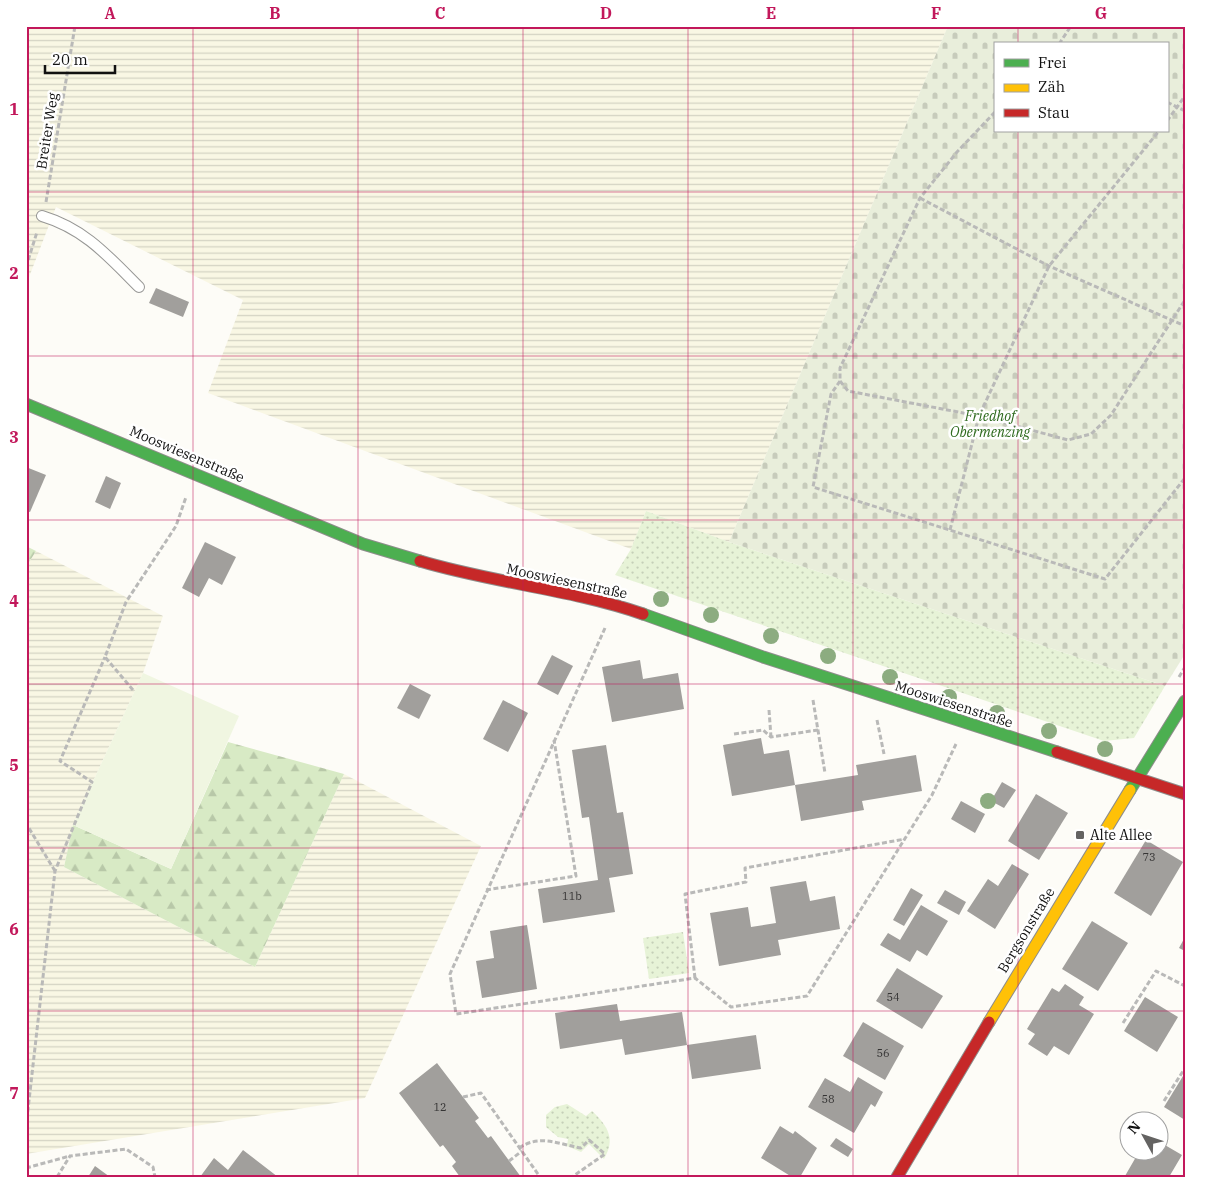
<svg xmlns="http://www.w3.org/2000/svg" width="1211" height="1203" viewBox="0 0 1211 1203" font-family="'IBM Plex Serif',serif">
<defs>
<pattern id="farmland-rules" width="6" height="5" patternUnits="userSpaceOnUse" patternTransform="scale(1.25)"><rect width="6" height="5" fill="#f9f7e4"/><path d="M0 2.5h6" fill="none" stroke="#d4d3c3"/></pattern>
<pattern id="grass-dots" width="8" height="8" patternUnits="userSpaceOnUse" patternTransform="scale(1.25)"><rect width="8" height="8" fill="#e7f3d7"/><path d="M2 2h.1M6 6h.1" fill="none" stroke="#c5cfb8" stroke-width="1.8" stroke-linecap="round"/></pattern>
<pattern id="forest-firs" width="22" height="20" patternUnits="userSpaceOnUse" patternTransform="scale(1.25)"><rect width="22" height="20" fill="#d8eac5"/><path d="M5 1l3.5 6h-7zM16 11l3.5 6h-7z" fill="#b8c8a8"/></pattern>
<pattern id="cemetery-stones" width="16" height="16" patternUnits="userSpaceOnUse" patternTransform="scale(1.25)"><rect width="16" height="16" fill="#e9eedb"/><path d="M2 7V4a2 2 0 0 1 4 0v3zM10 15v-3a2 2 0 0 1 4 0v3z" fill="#c7cbbb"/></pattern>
</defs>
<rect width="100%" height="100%" fill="#fdfcf7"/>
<g fill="url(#farmland-rules)">
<path d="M26,26H948L729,542L646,511L631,549L208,393L243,300L56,207L26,285Z"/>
<path d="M36,551L163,616L143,673L73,825L64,867L255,967L344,774L481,846L365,1098L26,1154V567Z"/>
</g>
<g fill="url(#grass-dots)">
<path d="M646,511L729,542L1165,686L1134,738L1104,741L615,575L631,549Z"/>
<path d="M683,932L689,973L649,979L643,938Z"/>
<path d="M567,1104L586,1116L592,1111C608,1126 616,1139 604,1159L589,1144L581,1152L567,1146L568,1139L558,1137L546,1127V1115L555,1107Z"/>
</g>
<g fill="url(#forest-firs)">
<path d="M26,546L36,551L26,567Z"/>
<path d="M228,742L344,774L255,967L64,867L73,825L171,869Z"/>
</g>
<path fill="url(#cemetery-stones)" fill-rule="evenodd" d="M948,26H1185V654L1165,686L729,542ZM995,44H1167V131H995Z"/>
<path fill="#f0f6e1" d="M143,673L239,716L171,869L73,825Z"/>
<g fill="#a19f9c">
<path d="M156,288L189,302L183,317L149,303Z"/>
<path d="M26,467L46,475L30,512L26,511Z"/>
<path d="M106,476L121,483L110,509L95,502Z"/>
<path d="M205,542L236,557L222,585L209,578L199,597L182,588Z"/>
<path d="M552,655L573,666L558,695L537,684Z"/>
<path d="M640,660L643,679L678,673L684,709L612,722L602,667Z"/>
<path d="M410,684L431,695L419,719L397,708Z"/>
<path d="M503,700L528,713L508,752L483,739Z"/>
<path d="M761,738L764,754L789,750L795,785L732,796L723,745Z"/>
<path d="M606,745L617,813L623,812L633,874L609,878L615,912L543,923L538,889L598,880L589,817L582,818L572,750Z"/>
<path d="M916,755L922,791L862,801L864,810L801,821L795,785L858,775L856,765Z"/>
<path d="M1002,782L1016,790L1004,808L991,801Z"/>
<path d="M1036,794L1068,813L1039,860L1008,841Z"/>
<path d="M961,801L985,814L975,833L951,819Z"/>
<path d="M1146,840L1183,862L1151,916L1114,893Z"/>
<path d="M1012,864L1029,874L995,929L967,911L988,879L998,886Z"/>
<path d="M806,881L810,901L835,896L840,929L778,940L781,955L719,966L710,913L748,907L751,927L776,923L770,887Z"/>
<path d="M911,888L923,895L904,926L893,920Z"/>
<path d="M945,890L966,902L959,915L937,903Z"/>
<path d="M921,905L948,921L927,956L917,950L910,962L880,945L888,933L900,940Z"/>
<path d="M1092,921L1128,943L1098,991L1062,969Z"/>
<path d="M527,925L537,989L482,998L476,961L494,958L490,931Z"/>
<path d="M1185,937V951L1179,948Z"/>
<path d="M897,968L943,996L922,1029L876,1001Z"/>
<path d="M1065,984L1084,997L1079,1005L1094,1014L1069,1055L1054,1046L1047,1056L1028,1044L1035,1034L1027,1029L1052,988L1059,992Z"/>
<path d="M1145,997L1178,1017L1157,1052L1124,1031Z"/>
<path d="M617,1004L620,1021L682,1012L687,1045L625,1055L622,1039L560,1049L555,1013Z"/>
<path d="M863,1022L904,1046L885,1080L843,1056Z"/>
<path d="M756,1035L761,1069L692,1079L687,1045Z"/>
<path d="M437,1063L479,1118L475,1121L488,1138L491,1136L521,1177H460L452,1166L456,1162L443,1145L440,1147L399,1093Z"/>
<path d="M1183,1076L1185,1077V1120L1164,1107Z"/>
<path d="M858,1077L883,1092L875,1107L871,1104L854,1133L808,1107L825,1078L850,1092Z"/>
<path d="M780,1126L793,1134L795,1131L817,1148L800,1177H792L761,1158Z"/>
<path d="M836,1138L853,1149L848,1157L830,1146Z"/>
<path d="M1158,1141L1182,1155L1169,1177L1125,1176L1140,1150H1158Z"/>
<path d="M243,1150L278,1177H200L214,1158L228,1170Z"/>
<path d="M95,1166L110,1177H88Z"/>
</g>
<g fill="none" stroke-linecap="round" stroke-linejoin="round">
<g stroke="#979795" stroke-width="12">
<path id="lane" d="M42,216C85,229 108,256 139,287"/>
</g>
<g stroke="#8e8d8b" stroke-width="13">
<g id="fast">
<path d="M26,404L363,544L420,561"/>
<path d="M643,614L763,657L1057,752"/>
<path d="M1130,790L1185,701"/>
</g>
</g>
<g stroke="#8e8d8b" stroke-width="13">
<path id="slow" d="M989,1022L1130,790"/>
</g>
<g stroke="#8e8d8b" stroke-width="13">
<g id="jam">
<path d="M420,561C493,583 571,589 643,614"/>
<path d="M1057,752L1185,794"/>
<path d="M897,1177L989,1022"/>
</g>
</g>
<g stroke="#b9b9b8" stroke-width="3" stroke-dasharray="5 2.5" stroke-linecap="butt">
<path d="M1059,44L1071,26"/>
<path d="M1167,102L1185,111"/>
<path d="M995,112L957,152L920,198L840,368V381L831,394L813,487L1105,579L1185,478"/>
<path d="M1167,121L1185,96"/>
<path d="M920,198L1049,266L1185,326"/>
<path d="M46,202L75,26"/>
<path d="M26,267L37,232"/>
<path d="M840,381L848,391L979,416L1068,440L1091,434L1111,415L1185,300"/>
<path d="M950,530L979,416L1049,266L1159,131"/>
<path d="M605,628L450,974L456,1014L695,978L731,1007L807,996L932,795L956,744"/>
<path d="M1179,677L1185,667"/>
<path d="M133,690L105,657L126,602L176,526L186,497"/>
<path d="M813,700L825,773"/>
<path d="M769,710L771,737"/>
<path d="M877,720L884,754"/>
<path d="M734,734L763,730L771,737L818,730"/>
<path d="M26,814L27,825L55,871"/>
<path d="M486,890L576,876L554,740"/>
<path d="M695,978L685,894L746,882L745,868L905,839"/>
<path d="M1123,1023L1156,971L1185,986"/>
<path d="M463,1097L481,1093L540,1177"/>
<path d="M1164,1101L1185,1068"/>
<path d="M26,1127L55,871L92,782L60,761L105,657"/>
<path d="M519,1148C540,1134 558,1144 581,1148L589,1140L605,1154L572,1177"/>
<path d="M509,1161L522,1151"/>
<path d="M26,1168L70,1156"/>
<path d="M57,1177L70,1156L126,1149L153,1167L155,1177"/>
</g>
<use href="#lane" stroke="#fffffe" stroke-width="10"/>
<use href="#fast" stroke="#4caf50" stroke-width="11"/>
<use href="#slow" stroke="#ffc107" stroke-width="11"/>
<use href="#jam" stroke="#c62828" stroke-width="11"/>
</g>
<g fill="#8cac80">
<circle cx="661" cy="599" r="8"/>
<circle cx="711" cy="615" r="8"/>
<circle cx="771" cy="636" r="8"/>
<circle cx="828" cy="656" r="8"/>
<circle cx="890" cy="677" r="8"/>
<circle cx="949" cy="697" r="8"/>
<circle cx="997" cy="713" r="8"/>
<circle cx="1049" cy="731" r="8"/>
<circle cx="1105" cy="749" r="8"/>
<circle cx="988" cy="801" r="8"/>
</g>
<path fill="none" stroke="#c2185b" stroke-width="1" stroke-opacity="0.55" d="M193,26V1177M358,26V1177M523,26V1177M688,26V1177M853,26V1177M1018,26V44M1018,131V1177M26,192H1185M26,356H1185M26,520H1185M26,684H1185M26,848H1185M26,1011H1185"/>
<rect fill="#646362" stroke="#fff" stroke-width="2" x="1075" y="830" width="10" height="10" rx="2.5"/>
<g text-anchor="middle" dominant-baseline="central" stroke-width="5" stroke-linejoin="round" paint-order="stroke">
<g font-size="11" fill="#353434">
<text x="1149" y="857">73</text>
<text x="572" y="896">11b</text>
<text x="893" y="997">54</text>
<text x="883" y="1053">56</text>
<text x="828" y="1099">58</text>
<text x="440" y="1107">12</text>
</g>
<g font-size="14" fill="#111" stroke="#fff">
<text transform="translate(47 131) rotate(-81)">Breiter Weg</text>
<text transform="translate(187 454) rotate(23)">Mooswiesenstraße</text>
<text transform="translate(567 581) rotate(12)">Mooswiesenstraße</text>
<text transform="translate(954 704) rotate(18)">Mooswiesenstraße</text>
<text transform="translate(1026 930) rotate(-59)">Bergsonstraße</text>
</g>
<g font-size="14" font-style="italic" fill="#2f6b1f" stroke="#fff">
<text x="990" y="416">Friedhof<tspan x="990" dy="16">Obermenzing</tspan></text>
</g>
<g font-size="14" fill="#111" stroke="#fff" text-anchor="start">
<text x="1090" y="835">Alte Allee</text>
</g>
</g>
<rect width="1211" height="1203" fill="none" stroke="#ffffff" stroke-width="55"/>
<rect x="994" y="42" width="175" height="90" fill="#ffffff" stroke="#a0a0a0"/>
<rect x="1004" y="59" width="25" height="8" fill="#4caf50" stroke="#a0a0a0"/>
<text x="1038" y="68" font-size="15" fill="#111111">Frei</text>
<rect x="1004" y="84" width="25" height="8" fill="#ffc107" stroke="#a0a0a0"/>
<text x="1038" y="92" font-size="15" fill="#111111">Zäh</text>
<rect x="1004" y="109" width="25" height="8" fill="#c62828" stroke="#a0a0a0"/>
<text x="1038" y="118" font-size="15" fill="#111111">Stau</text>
<g transform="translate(1144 1136) rotate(310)"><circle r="24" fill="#ffffff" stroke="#a0a0a0"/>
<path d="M0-4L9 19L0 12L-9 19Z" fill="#646362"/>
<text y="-8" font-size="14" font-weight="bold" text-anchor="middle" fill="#111111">N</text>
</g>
<path d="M45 65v8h70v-8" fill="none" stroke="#111111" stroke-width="2.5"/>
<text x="52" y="65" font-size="15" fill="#111111" stroke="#ffffff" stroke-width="4" paint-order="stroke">20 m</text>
<rect x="28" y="28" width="1156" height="1148" fill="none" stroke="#c2185b" stroke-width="2"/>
<g font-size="16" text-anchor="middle" font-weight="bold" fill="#c2185b">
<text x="110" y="19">A</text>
<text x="275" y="19">B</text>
<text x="440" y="19">C</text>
<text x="606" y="19">D</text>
<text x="771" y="19">E</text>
<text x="936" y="19">F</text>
<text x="1101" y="19">G</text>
<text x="14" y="115">1</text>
<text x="14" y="279">2</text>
<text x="14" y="443">3</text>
<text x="14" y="607">4</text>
<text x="14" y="771">5</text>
<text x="14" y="935">6</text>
<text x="14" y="1099">7</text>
</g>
</svg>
